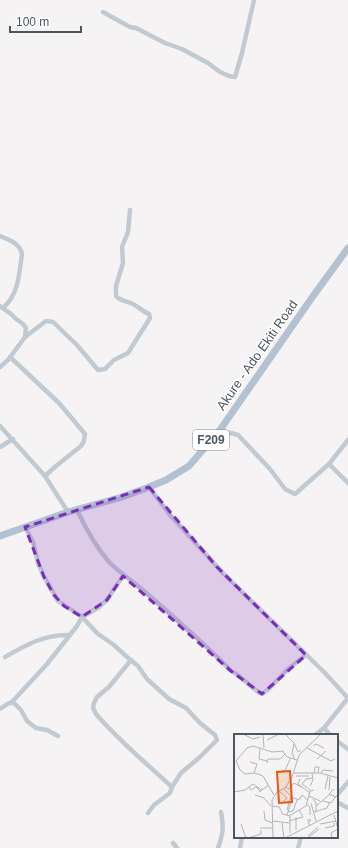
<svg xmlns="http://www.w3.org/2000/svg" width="348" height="848" viewBox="0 0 348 848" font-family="Helvetica,sans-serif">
<rect width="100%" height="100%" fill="#f5f3f3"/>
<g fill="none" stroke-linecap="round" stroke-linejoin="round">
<g stroke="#c1cad2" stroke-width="4.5">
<path d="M103,12L130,27L136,28L165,43L182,49L208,63L220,72L229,76L235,77L242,53L254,0"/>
<path d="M0,236C9,240 20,243 22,254C19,274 19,294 3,308"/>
<path d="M0,306L11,314L15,318L23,324L26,328L25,337"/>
<path d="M10,357L59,403L85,434L84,441L81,446L56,466L45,476"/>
<path d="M0,367L8,360L25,337L46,321L53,322L77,345L98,370L105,369L114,360L128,353L150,318L149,314C143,312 139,307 133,304C127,301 120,301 116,296V286L123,263L122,247L128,232L130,210"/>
<path d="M0,426L45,476L68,512"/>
<path d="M220,430L238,435L270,469L285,489L295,494L329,464L348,440"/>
<path d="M0,447L13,439"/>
<path d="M329,464L348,483"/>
<path d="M149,487L170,515L224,574L324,672L348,698"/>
<path d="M77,510C86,529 95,546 109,562C120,573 132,581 144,591C174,617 204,643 231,671C243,677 251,689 262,694L268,690L287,670L306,655"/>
<path d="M25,527L33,542L38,563L44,577L58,601L82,617L98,634L114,645L127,657L138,666L147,679L169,699L186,708L200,723L215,735L217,740L200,757L181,773L172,787L170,793L154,805L148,813"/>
<path d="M5,657C26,645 45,634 70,635"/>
<path d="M131,660L109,687L97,697L94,703L93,708L96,714C119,741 146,763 172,787"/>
<path d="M11,703L47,664L77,626L82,617L98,608L107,600L123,576"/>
<path d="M0,709L9,703H14L21,710L27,721L36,728L47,730L58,736"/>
<path d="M324,728L330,735"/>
<path d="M315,735L324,728L348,698"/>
<path d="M337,741L348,749"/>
<path d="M337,795L348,782"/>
<path d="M337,802L348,808"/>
<path d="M173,843L177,848"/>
<path d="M218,848C223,834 224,827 221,812"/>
<path d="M240,848L242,837"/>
<path d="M298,848L301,837"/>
</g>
<path stroke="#b3c2d1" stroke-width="7" d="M0,536L68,512L122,497L149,487L166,480L189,466L220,430L311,299L348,248"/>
</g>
<path fill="#7b2cbf" fill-opacity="0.2" stroke="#7b2cbf" stroke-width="3" stroke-dasharray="8 5" stroke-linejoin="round" d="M149,487L217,567L306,655L262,694L231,671L123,576L107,600L82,617L64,606L54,595L44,577L25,527Z"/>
<g text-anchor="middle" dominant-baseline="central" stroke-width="3.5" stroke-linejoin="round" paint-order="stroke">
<rect fill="#fff" stroke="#808990" stroke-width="1" x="193" y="430" width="36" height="20" rx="3"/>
<g font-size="12" font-weight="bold" fill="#4a5661">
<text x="211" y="440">F209</text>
</g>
<g font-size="13" fill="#4a5661" stroke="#fff">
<text transform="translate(257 355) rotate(-55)">Akure - Ado Ekiti Road</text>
</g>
</g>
<g transform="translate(234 734)">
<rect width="104" height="104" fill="#f5f3f3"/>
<path fill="none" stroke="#b1b4b9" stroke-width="1" d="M29,0L30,14M51,0L60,9L64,18L67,16M11,1L19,5L26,3M33,6L45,0M60,10L58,19L61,26M79,12L82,10L90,14M73,14L97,27L101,25M26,15L25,25L33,27M83,25L92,17M16,28L23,30L20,39M33,29L34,25H46L51,20M48,36L51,37L56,25M60,39H86L104,44M80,39L81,33H85L84,39M87,39L89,36L99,37M62,42H75M66,45L64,50L76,59M76,52L79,46L78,39M15,53L17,56L22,53L26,57M52,53L55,55L60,49L67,53M50,55L57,62L53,76M91,55L94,42M100,55L95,60L102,63L104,60M76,56L68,50L72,45L78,44M95,56L96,43M45,57L53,64L50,67M0,58L11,56L19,50L28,56M25,58L35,51M21,61L30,64L37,72M40,61L29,42L21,39L11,40L6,36L2,27L13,14L19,12L38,18L49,17L53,23L63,26M75,62L86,67M57,63L65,66L68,61L74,66M79,65L82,69V78M89,67L97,69L102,62M77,69L82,87M72,70L76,73V81M38,72L45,73L49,80L56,82V99M82,72L96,60M30,77L31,86L38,89M54,78L59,77L63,66M80,78L93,74L95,69M53,81L58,65M100,81L104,95M55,82L72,72L76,57L80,56M62,83V96M73,86H77L74,88L76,92M39,87L55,89M55,87L69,83L65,76M48,89L50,104M7,90L12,104M86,90L102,87M26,94H39M91,94L100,92V89M74,102L84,93M17,103L27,100V96M75,103L85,95M39,104L38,66L43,58L51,54L58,43L65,21L87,0M51,104L104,77M98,104L97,99L104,95"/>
<path fill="#e8590c" fill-opacity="0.15" stroke="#e8590c" stroke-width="2" d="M56,37L58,68L45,69L43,38Z"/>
<rect width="104" height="104" fill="none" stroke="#4a5661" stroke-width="2"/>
</g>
<path d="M10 26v6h71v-6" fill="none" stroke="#4a5661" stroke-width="2"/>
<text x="16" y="26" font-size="12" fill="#4a5661" stroke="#ffffff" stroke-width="3" paint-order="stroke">100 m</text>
</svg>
